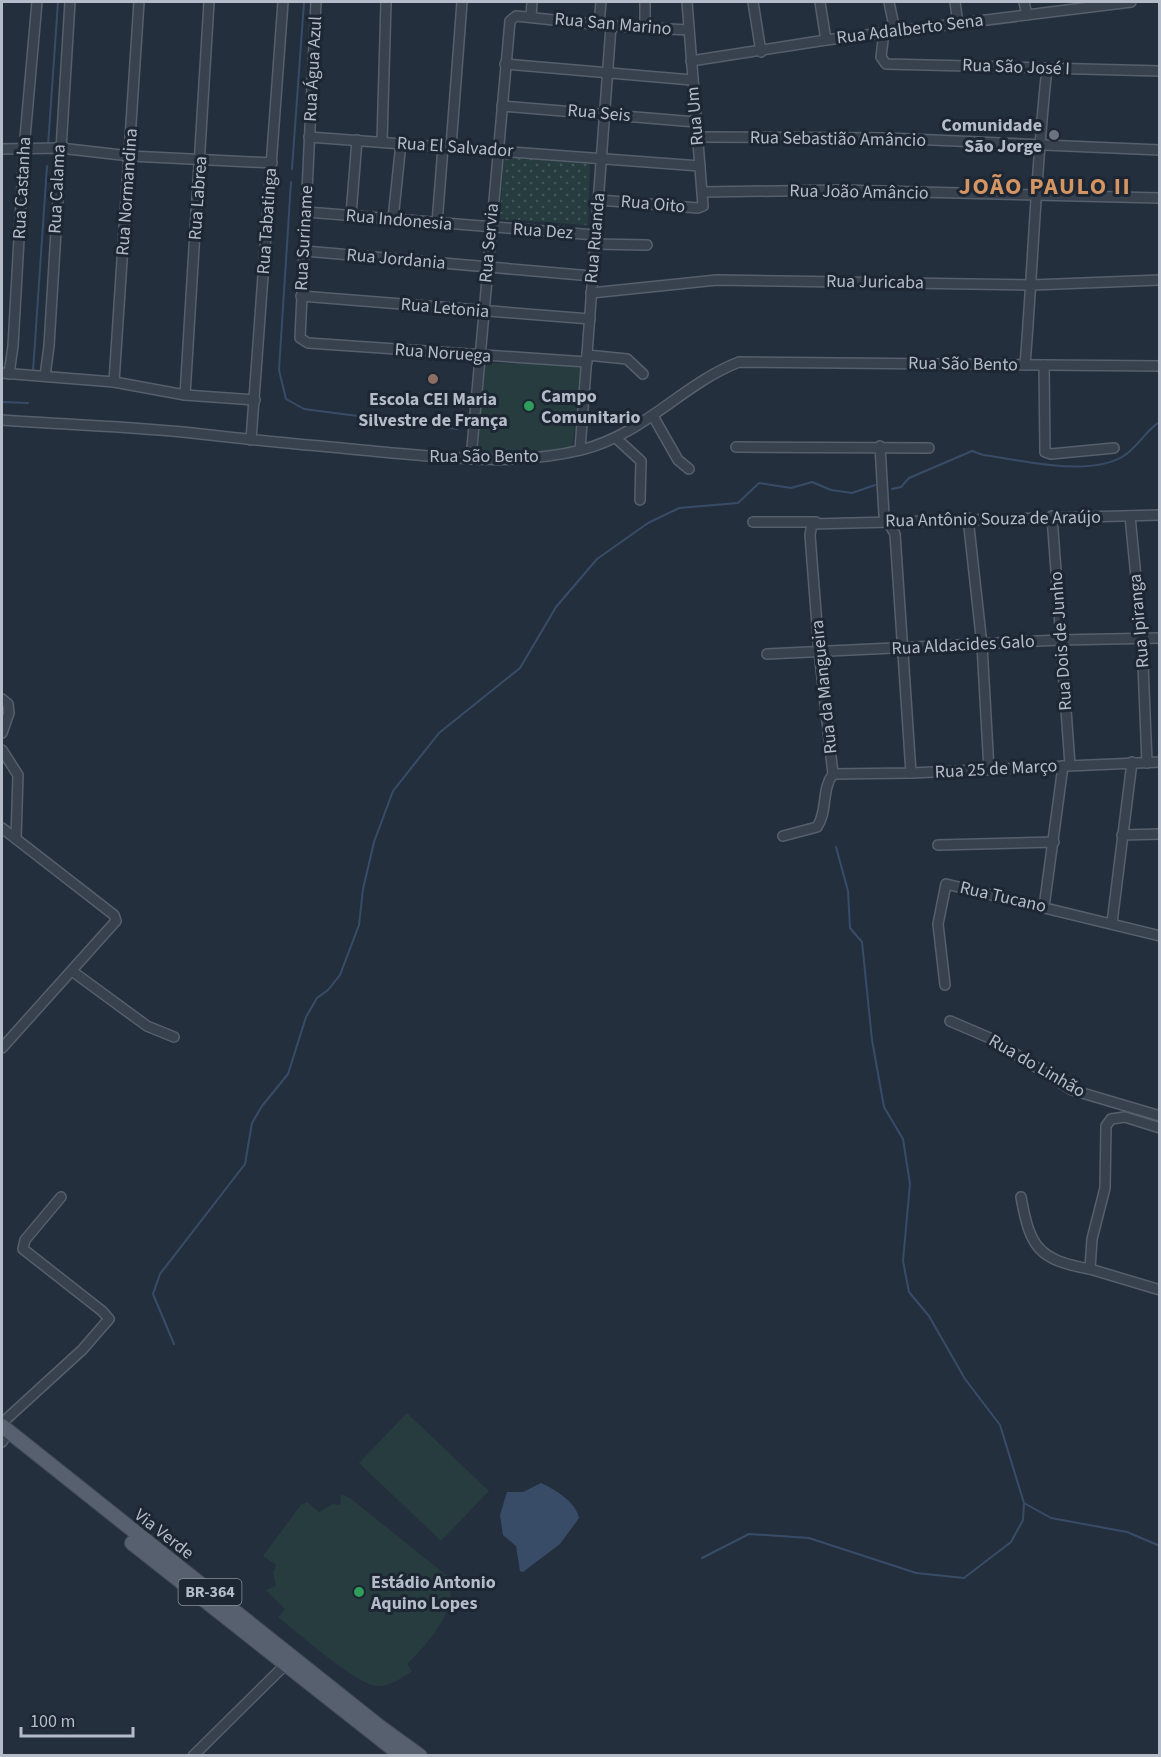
<svg xmlns="http://www.w3.org/2000/svg" width="1161" height="1757" viewBox="0 0 1161 1757" font-family="'Source Sans 3',sans-serif">
<defs>
<pattern id="park-dots" width="8" height="8" patternUnits="userSpaceOnUse" patternTransform="scale(1.5)"><rect width="8" height="8" fill="#263c3f"/><path d="M2 2h.1M6 6h.1" fill="none" stroke="#435659" stroke-width="1.8" stroke-linecap="round"/></pattern>
</defs>
<rect width="100%" height="100%" fill="#242f3e"/>
<path fill="url(#park-dots)" d="M504,154L590,161L588,225L500,219Z"/>
<g fill="#263c3f">
<path d="M483,363L584,364L572,448L478,459Z"/>
<path d="M407,1413L489,1491L441,1541L359,1463Z"/>
<path d="M341,1494L350,1498L446,1575C464,1604 427,1645 407,1664L412,1671C402,1678 391,1686 378,1686C358,1686 297,1632 278,1617L285,1609L266,1590L276,1586L273,1573L276,1565L263,1556L301,1505L307,1502L319,1512L333,1504L340,1505Z"/>
</g>
<path fill="#394c67" d="M541,1483C556,1490 576,1502 579,1518L560,1544L523,1572L520,1571L516,1546L503,1535L500,1515L507,1492H523Z"/>
<g fill="none" stroke-linecap="round" stroke-linejoin="round">
<g stroke="#394c67" stroke-width="2">
<path d="M48,146L58,2"/>
<path d="M292,169L304,2"/>
<path d="M291,182L279,370L286,399L304,409L457,429"/>
<path d="M33,371L47,166"/>
<path d="M2,402L28,403"/>
<path d="M892,489L901,487L909,478L972,451L983,455C1022,460 1087,477 1122,457C1138,448 1148,427 1160,422"/>
<path d="M174,1344L153,1294L160,1274L245,1164L252,1123L262,1106L288,1074L306,1017L317,998L328,990L340,975L359,925L363,889L374,842L393,791L439,733L520,668L556,607L597,559L648,523L679,508L738,503L759,483L791,488L812,482L831,490L852,493L875,485"/>
<path d="M1024,1503L1051,1518L1127,1532L1160,1546"/>
<path d="M702,1558L749,1534L809,1538L916,1573L964,1578L1011,1542L1023,1520L1024,1503L1000,1425L965,1379L929,1316L909,1292L903,1261L910,1184L903,1139L884,1107L872,1040L862,942L850,928L848,891L836,847"/>
</g>
<g stroke="#565f6c" stroke-width="12">
<g id="minor">
<path d="M316,2L300,338L308,343L587,362"/>
<path d="M753,2L761,52"/>
<path d="M820,2L826,40"/>
<path d="M889,2L895,31"/>
<path d="M955,2L958,24"/>
<path d="M1024,2L1027,15"/>
<path d="M531,17L532,2"/>
<path d="M599,24L601,2"/>
<path d="M645,27V2"/>
<path d="M884,32L881,57L886,64L1160,71"/>
<path d="M691,61L826,40L1131,2"/>
<path d="M505,64L692,80"/>
<path d="M502,106L696,122"/>
<path d="M309,137L700,166"/>
<path d="M697,137L887,138L1160,150"/>
<path d="M382,142L386,2"/>
<path d="M451,147L462,2"/>
<path d="M2,149L60,148L130,156L272,163"/>
<path d="M703,192L841,190L1160,198"/>
<path d="M599,200L698,208L703,206L687,2"/>
<path d="M307,212L595,235"/>
<path d="M351,215L357,140"/>
<path d="M393,219L401,143"/>
<path d="M437,223L443,147"/>
<path d="M595,244L647,245"/>
<path d="M305,251L592,276"/>
<path d="M591,293L717,280L1032,285L1160,280"/>
<path d="M301,296L590,319"/>
<path d="M587,355L627,359L643,374"/>
<path d="M1025,365C1033,266 1036,167 1047,68"/>
<path d="M1044,365L1045,452L1051,454L1114,448"/>
<path d="M2,373L114,382L185,395L255,400"/>
<path d="M9,374L13,346L24,149L37,2"/>
<path d="M45,376L49,346L70,2"/>
<path d="M114,382L139,2"/>
<path d="M185,395L209,2"/>
<path d="M653,416L678,460L689,469"/>
<path d="M2,420C68,425 135,426 201,434C261,441 322,446 382,452C448,458 516,466 581,450C645,434 682,384 739,362L1160,366"/>
<path d="M617,439L641,461L640,500"/>
<path d="M251,440L283,2"/>
<path d="M880,446L884,515L895,534L911,773"/>
<path d="M736,447L929,448"/>
<path d="M580,450L611,26"/>
<path d="M471,459L510,21L516,16L611,26L689,30"/>
<path d="M1052,516L1070,765"/>
<path d="M1130,516L1142,639L1147,763"/>
<path d="M968,518L982,645L989,770"/>
<path d="M753,522H816"/>
<path d="M767,654L1060,640L1160,638"/>
<path d="M2,699L8,704L9,713L2,733"/>
<path d="M2,750L18,775L16,839"/>
<path d="M833,774L911,773L1160,762"/>
<path d="M2,828L114,915L116,921L2,1048"/>
<path d="M1122,835L1160,834"/>
<path d="M783,836L817,827C828,811 821,790 833,774L819,651L810,535L812,524L1160,515"/>
<path d="M938,845L1054,842"/>
<path d="M1044,907L1063,766"/>
<path d="M1112,923L1132,762"/>
<path d="M72,971L147,1026L174,1037"/>
<path d="M945,985L938,924L946,884L1160,936"/>
<path d="M950,1021L992,1039L1072,1090L1160,1116"/>
<path d="M1160,1128L1125,1117L1111,1119L1106,1126L1105,1188L1092,1239L1090,1269L1160,1290"/>
<path d="M1021,1197C1030,1247 1038,1260 1090,1269"/>
<path d="M2,1423L82,1350L109,1319L102,1311L23,1249L25,1240L61,1197"/>
<path d="M2,1442L4,1439"/>
<path d="M193,1756L290,1660"/>
</g>
</g>
<g stroke="#414a57" stroke-width="16">
<g id="primary">
<path d="M2,1426L380,1727L420,1756"/>
<path d="M132,1543L402,1756"/>
</g>
</g>
<use href="#minor" stroke="#38414e" stroke-width="9"/>
<use href="#primary" stroke="#56606e" stroke-width="14"/>
</g>
<circle fill="#6b7280" stroke="#1d2633" stroke-width="2" cx="1054" cy="135" r="6"/>
<circle fill="#8d6e63" stroke="#1d2633" stroke-width="2" cx="433" cy="379" r="6"/>
<g fill="#2e9e5b" stroke="#1d2633" stroke-width="2">
<circle cx="529" cy="406" r="6"/>
<circle cx="359" cy="1592" r="6"/>
</g>
<g text-anchor="middle" dominant-baseline="central" stroke-width="6" stroke-linejoin="round" paint-order="stroke">
<rect fill="#1d2633" stroke="#878f9c" stroke-width="1.5" x="178.5" y="1579" width="63" height="26" rx="4.5"/>
<g font-size="16" font-weight="bold" fill="#b4bcc9">
<text x="210" y="1592">BR-364</text>
</g>
<g font-size="18" fill="#b4bcc9" stroke="#1d2633">
<text transform="translate(613 24) rotate(5)">Rua San Marino</text>
<text transform="translate(910 29) rotate(-7)">Rua Adalberto Sena</text>
<text transform="translate(1016 67) rotate(2)">Rua São José I</text>
<text transform="translate(313 69) rotate(-87)">Rua Água Azul</text>
<text transform="translate(599 113) rotate(5)">Rua Seis</text>
<text transform="translate(695 116) rotate(-95)">Rua Um</text>
<text transform="translate(838 139) rotate(1)">Rua Sebastião Amâncio</text>
<text transform="translate(455 147) rotate(4)">Rua El Salvador</text>
<text transform="translate(22 188) rotate(-87)">Rua Castanha</text>
<text transform="translate(57 189) rotate(-87)">Rua Calama</text>
<text transform="translate(127 192) rotate(-86)">Rua Normandina</text>
<text transform="translate(859 192) rotate(1)">Rua João Amâncio</text>
<text transform="translate(198 198) rotate(-86)">Rua Labrea</text>
<text transform="translate(653 204) rotate(5)">Rua Oito</text>
<text transform="translate(399 220) rotate(5)">Rua Indonesia</text>
<text transform="translate(267 221) rotate(-86)">Rua Tabatinga</text>
<text transform="translate(543 231) rotate(4)">Rua Dez</text>
<text transform="translate(304 238) rotate(-87)">Rua Suriname</text>
<text transform="translate(595 238) rotate(-85)">Rua Ruanda</text>
<text transform="translate(489 243) rotate(-85)">Rua Servia</text>
<text transform="translate(396 259) rotate(5)">Rua Jordania</text>
<text transform="translate(875 282) rotate(1)">Rua Juricaba</text>
<text transform="translate(445 308) rotate(5)">Rua Letonia</text>
<text transform="translate(443 353) rotate(4)">Rua Noruega</text>
<text transform="translate(963 364) rotate(1)">Rua São Bento</text>
<text x="484" y="456">Rua São Bento</text>
<text transform="translate(993 519) rotate(-1)">Rua Antônio Souza de Araújo</text>
<text transform="translate(1139 621) rotate(-95)">Rua Ipiranga</text>
<text transform="translate(1061 641) rotate(-94)">Rua Dois de Junho</text>
<text transform="translate(963 645) rotate(-3)">Rua Aldacides Galo</text>
<text transform="translate(824 687) rotate(-96)">Rua da Mangueira</text>
<text transform="translate(996 769) rotate(-3)">Rua 25 de Março</text>
<text transform="translate(1003 897) rotate(13)">Rua Tucano</text>
<text transform="translate(1037 1066) rotate(30)">Rua do Linhão</text>
<text transform="translate(164 1534) rotate(38)">Via Verde</text>
</g>
<g font-size="18" font-weight="bold" fill="#b4bcc9" stroke="#1d2633" text-anchor="start">
<text x="1042" y="125" text-anchor="end">Comunidade<tspan x="1042" dy="21">São Jorge</tspan></text>
<text x="541" y="396">Campo<tspan x="541" dy="21">Comunitario</tspan></text>
<text x="433" y="399" text-anchor="middle">Escola CEI Maria<tspan x="433" dy="21">Silvestre de França</tspan></text>
<text x="371" y="1582">Estádio Antonio<tspan x="371" dy="21">Aquino Lopes</tspan></text>
</g>
<g font-size="24" font-weight="bold" letter-spacing="1.5" fill="#d59563" stroke="#1d2633">
<text x="1045" y="186">JOÃO PAULO II</text>
</g>
</g>
<rect width="1161" height="1757" fill="none" stroke="#b4bcc9" stroke-width="6"/>
<path d="M21 1727v9h112v-9" fill="none" stroke="#b4bcc9" stroke-width="3"/>
<text x="30" y="1727" font-size="18" fill="#b4bcc9" stroke="#1d2633" stroke-width="4.5" paint-order="stroke">100 m</text>
</svg>
